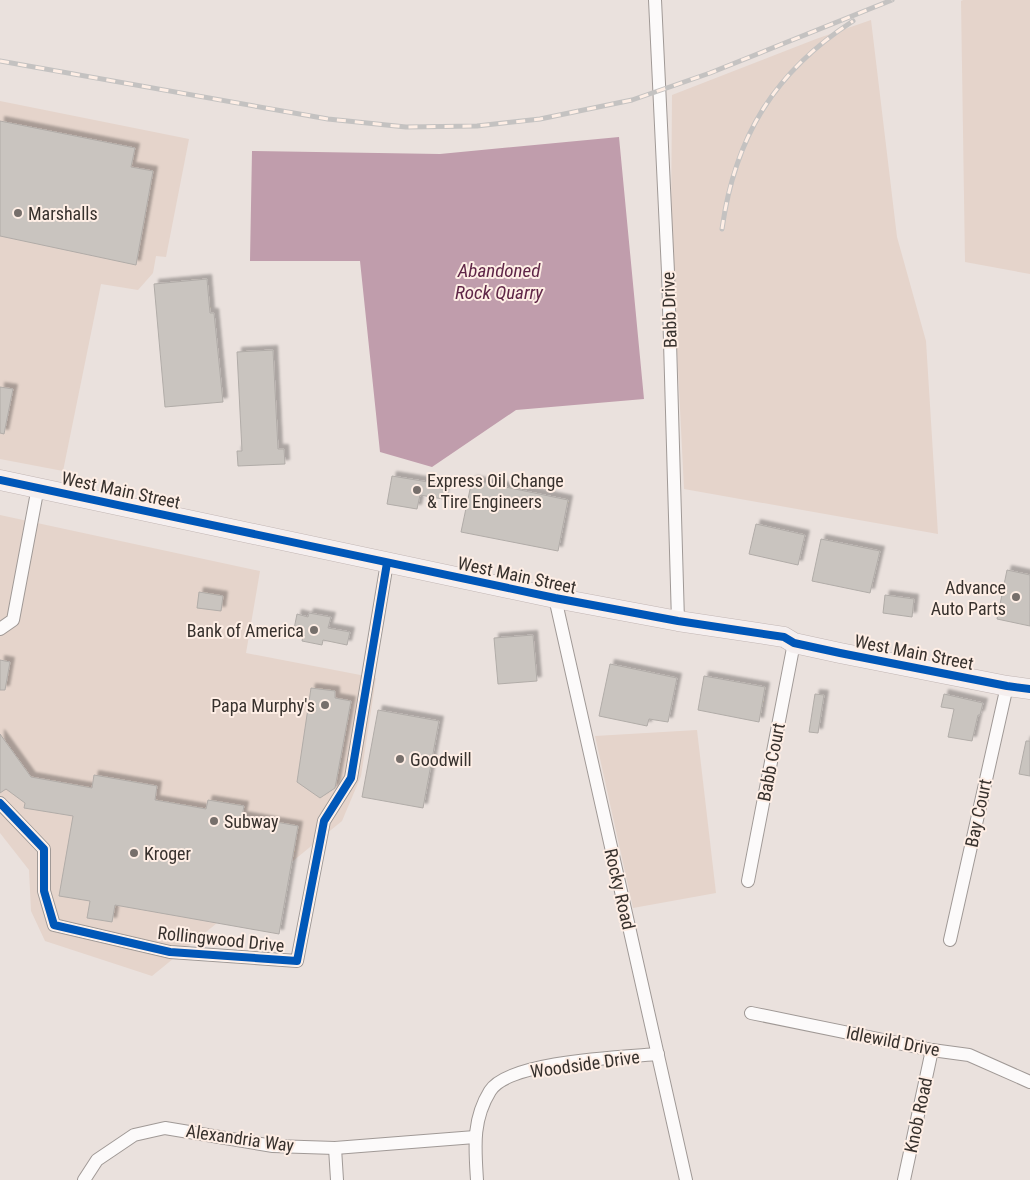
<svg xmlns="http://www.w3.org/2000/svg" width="1030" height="1180" viewBox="0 0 1030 1180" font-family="'Roboto Condensed',sans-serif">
<defs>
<filter id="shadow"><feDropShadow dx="4.5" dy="-4.5" stdDeviation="1" flood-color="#0004"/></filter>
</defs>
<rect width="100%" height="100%" fill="#eae1dd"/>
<g fill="#e5d4cb">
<path d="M963,0H1030V274L965,262L961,1Z"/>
<path d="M871,20L897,237L926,341L938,534L684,489L671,227L672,95L816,39Z"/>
<path d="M0,101L189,139L166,257L156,256L153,273L138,290L101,284L63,471L0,459Z"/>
<path d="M0,515L260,571L246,653L376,678L361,776L342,821L152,976L45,941L31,911L29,870L0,833Z"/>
<path d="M697,730L716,893L633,908L595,736Z"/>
</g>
<path fill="#c09dac" d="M619,137L644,399L516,410L432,467L380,452L360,261H250L252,151L440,154Z"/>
<g fill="#c9c4bf" stroke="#b1aca8" filter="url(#shadow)">
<path d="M0,121L135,148L131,167L153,171L136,265L0,236Z"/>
<path d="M207,279L210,313H214L223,402L165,407L154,284Z"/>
<path d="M273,350L278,449H284L285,464L238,466L237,451H242L237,352Z"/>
<path d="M0,387L13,389L4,434L0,433Z"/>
<path d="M392,476L446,485L443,499L420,495L417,509L387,504Z"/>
<path d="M472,480L568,500L558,551L461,532Z"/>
<path d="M756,524L805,535L798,565L749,554Z"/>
<path d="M821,539L880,551L870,593L812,581Z"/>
<path d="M1007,570L1030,575V626L997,619Z"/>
<path d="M199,592L223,596L221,611L197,608Z"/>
<path d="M885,595L914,599L912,617L883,613Z"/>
<path d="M309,613L331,617L328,628L350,632L347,645L323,640L322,645L302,641L303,636L293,634L297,614L308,617Z"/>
<path d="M533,635L537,681L498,684L494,638Z"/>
<path d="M0,660L10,662L5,690H0Z"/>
<path d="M610,664L677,678L668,722L649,719L647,726L599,716Z"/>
<path d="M704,676L765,687L759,722L698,710Z"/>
<path d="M311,688L335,691V698L351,701L335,788L320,798L297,782Z"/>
<path d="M815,694L824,695L818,733L809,732Z"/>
<path d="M944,694L983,703L980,715H978L972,741L948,737L954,709L941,707Z"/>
<path d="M378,710L439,721L423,808L362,797Z"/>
<path d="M0,734L31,777L92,788L94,775L157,786L155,800L206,809L208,800L244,806L242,816L298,826L279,934L115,905L112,922L87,918L90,901L59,896L73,816L24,808L25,803L6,789L0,793Z"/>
<path d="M1026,741H1030V776L1019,774Z"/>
</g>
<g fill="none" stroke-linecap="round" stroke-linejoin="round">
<g stroke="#a09996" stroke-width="14">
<g id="street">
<path d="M655,0L668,272L678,621"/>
<path d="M555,598L686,1180"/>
<path d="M0,629L13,620L38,487"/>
<path d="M0,803L44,849V891L54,925L170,952L297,961L324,821L351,778L387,563"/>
<path d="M748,881L794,643"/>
<path d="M950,940L1007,686"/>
<path d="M751,1013L932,1050L969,1055L1030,1082"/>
<path d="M335,1148L337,1180"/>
<path d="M84,1180L97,1160L134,1135L165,1128L273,1146L335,1148L475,1137"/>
<path d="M477,1180C475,1148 472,1120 490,1091C508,1061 623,1057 658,1054"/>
<path d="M904,1180L932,1050"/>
</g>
</g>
<g stroke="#c2b6b4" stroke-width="21">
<path id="primary" d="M0,480L555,598L678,621L784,637L794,643L840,653L1007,686L1030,689"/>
</g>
<use href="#street" stroke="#fcfafa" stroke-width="12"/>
<use href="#primary" stroke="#f5efef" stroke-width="20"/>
<g stroke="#c4c2c1" stroke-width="5">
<g id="rail">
<path d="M0,61L328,119L406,127L477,126L540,119L632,100L710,73L892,0"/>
<path d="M722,229C735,137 774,72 853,21"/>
</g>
</g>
<use href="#rail" stroke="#feeee5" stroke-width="3" stroke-dasharray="9" stroke-linecap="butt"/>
<g stroke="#feeee5" stroke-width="11">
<g id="cycleway">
<path d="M0,480L555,598L678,621L784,637L794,643L840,653L1007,686L1030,689"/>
<path d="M0,803L44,849V891L54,925L170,952L297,961L324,821L351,778L387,563"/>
</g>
</g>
<use href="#cycleway" stroke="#0057b8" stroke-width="8"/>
</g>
<g fill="#766f6b" stroke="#feeee5" stroke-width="2">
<circle cx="18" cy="213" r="5"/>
<circle cx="417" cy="490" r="5"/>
<circle cx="1016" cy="597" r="5"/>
<circle cx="314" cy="630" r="5"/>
<circle cx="325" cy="705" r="5"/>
<circle cx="400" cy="759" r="5"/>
<circle cx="214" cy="821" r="5"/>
<circle cx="134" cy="853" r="5"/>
</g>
<g text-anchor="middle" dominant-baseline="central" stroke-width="4" stroke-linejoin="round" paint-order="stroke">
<g font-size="18" fill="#37312d" stroke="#feeee5" text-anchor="start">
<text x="28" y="213">Marshalls</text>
<text x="427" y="480">Express Oil Change<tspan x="427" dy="21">&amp; Tire Engineers</tspan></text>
<text x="1006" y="587" text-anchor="end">Advance<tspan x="1006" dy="21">Auto Parts</tspan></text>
<text x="304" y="630" text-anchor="end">Bank of America</text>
<text x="315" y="705" text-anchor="end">Papa Murphy's</text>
<text x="410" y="759">Goodwill</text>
<text x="224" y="821">Subway</text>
<text x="144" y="853">Kroger</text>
</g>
<g font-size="18" fill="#37312d" stroke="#feeee5">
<text transform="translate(669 310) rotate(-92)">Babb Drive</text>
<text transform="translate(121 490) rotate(12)">West Main Street</text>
<text transform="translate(517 575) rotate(12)">West Main Street</text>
<text transform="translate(914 652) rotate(11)">West Main Street</text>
<text transform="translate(771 762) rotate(-79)">Babb Court</text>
<text transform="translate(978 813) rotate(-78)">Bay Court</text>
<text transform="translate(620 889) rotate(77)">Rocky Road</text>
<text transform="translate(221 939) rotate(6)">Rollingwood Drive</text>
<text transform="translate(893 1041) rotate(11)">Idlewild Drive</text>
<text transform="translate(585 1064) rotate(-8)">Woodside Drive</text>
<text transform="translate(918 1115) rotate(-78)">Knob Road</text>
<text transform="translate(240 1138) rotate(8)">Alexandria Way</text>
</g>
<g font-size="19" font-style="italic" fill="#5f2547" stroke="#feeee5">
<text x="499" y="270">Abandoned<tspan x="499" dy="22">Rock Quarry</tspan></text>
</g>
</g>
</svg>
